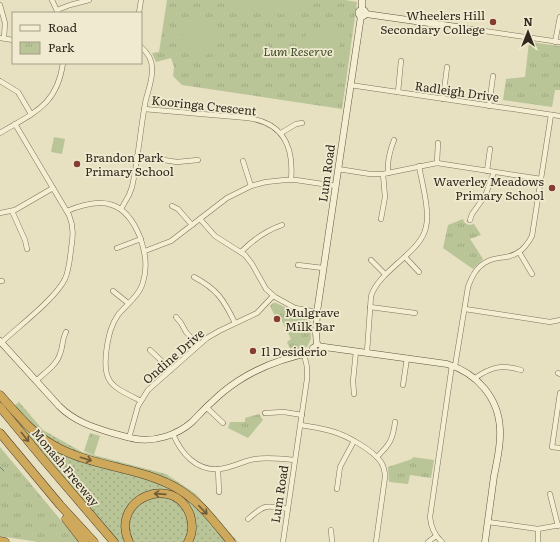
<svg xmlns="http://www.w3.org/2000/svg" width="560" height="542" viewBox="0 0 560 542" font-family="Literata,serif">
<defs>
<pattern id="grass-dots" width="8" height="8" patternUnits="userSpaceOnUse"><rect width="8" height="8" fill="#b9c497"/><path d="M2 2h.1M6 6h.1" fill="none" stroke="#a0a882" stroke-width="1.8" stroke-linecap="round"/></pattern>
<pattern id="park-tufts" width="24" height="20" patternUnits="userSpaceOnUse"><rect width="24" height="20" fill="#b9c497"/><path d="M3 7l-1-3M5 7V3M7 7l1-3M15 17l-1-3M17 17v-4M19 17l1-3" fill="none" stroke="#a0a882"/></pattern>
</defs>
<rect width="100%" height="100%" fill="#e7e1c2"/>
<path fill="url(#grass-dots)" d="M19,402L43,430L82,452L166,474L196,494L238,542H114L5,414Z"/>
<g fill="url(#park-tufts)">
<path d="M167,0H345L357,2L342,109L182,85L173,76L174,67L171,58L156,62L152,53L159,52Z"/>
<path d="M529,42L560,46V90H555L552,107L503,100L506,79L525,77Z"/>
<path d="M463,219C464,224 469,226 474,224L481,235L470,239L483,259L473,269L443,248L448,225Z"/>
<path d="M273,303H276L291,310L310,315L311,339L307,347L291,351L287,342L291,339L279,315L275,316L270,306Z"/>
<path d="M259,414L263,420L248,438L228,428L230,422H245V418Z"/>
<path d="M90,433L100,436L94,455L84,451Z"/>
<path d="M0,447L79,542H38L0,536Z"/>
<path d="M413,457L434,460L431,478L410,475L408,484L389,482L388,467L412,459Z"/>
</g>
<g fill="#b9c497">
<path d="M242,0H297L295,16L240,8Z"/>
<circle cx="200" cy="38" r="18"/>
<circle cx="321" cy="45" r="18"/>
<path d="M54,137L65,139L62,154L51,152Z"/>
</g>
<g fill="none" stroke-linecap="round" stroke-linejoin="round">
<path stroke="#6c8784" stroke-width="1" d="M0,467L4,471"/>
<g stroke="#7f725b" stroke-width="5.5">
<g id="street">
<path d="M52,0L58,13"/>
<path d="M0,5L5,23L4,38"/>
<path d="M57,10L70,5L89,0"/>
<path d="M139,13L141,0"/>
<path d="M457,27L560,42"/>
<path d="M0,38L13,40"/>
<path d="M555,42L560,17"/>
<path d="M0,81L18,92L31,114"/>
<path d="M350,85L560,116"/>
<path d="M398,92L401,61"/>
<path d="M443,99L447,67"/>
<path d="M489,106L493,76"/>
<path d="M144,109L248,118C284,123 294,147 291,180"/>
<path d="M0,133C33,113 57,106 63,63"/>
<path d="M281,133L296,124L302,123"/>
<path d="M137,156L177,162L198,160"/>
<path d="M243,161L251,186"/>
<path d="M437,163L438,143"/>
<path d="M338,169L370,174H383L437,163L541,179"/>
<path d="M487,171L490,149"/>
<path d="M388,173C387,162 390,150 394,140"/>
<path d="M172,206L178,209L192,225"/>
<path d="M121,209L129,195L132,187C138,160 140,132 145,104C147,92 153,81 152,68C152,59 148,53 141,47"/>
<path d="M12,211L25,240L27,249"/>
<path d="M67,211C101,197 125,199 140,237C145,252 148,266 143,282C140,295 126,305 118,315C111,325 109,335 107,346C101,383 111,386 141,401"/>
<path d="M0,213L15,210L53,188"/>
<path d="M200,219L215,236L245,255L252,264L266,289L275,297L295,308L317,312"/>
<path d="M381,219L385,197L383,174"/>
<path d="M470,220L472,214L485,196L494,172"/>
<path d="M117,248L141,239"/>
<path d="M145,251L171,241L227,198L251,186L266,182L285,180H296L336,186"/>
<path d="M242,251C254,239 265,231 282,225"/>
<path d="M519,252L532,274"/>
<path d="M405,257L419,272"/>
<path d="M371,260L385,274"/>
<path d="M298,265L323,268"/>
<path d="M194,277C217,289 224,300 235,323"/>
<path d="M0,281H2"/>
<path d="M113,291L128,303"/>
<path d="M370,307L415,313"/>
<path d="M465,309L550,322L560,320"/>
<path d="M176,317L181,323L186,332L198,345"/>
<path d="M2,342C19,326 55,299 65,279C69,270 70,259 71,249C73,237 74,227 69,215L15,124"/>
<path d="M150,350L171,370"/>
<path d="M367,352L371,296C380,269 421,253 426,227C430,211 422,183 419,166"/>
<path d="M455,366L468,287C472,276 477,266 488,261C494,258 500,258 506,257C519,255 526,247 532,236L551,115"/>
<path d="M558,373L560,374"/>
<path d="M475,378C491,367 502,364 521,370"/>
<path d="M36,381C44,373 57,365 60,354C63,347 62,339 66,332"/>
<path d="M403,385L407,358"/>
<path d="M560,393L552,447L560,448"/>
<path d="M354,394L353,381L356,351"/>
<path d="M206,407L223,423"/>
<path d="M265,413L284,412L302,415"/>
<path d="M301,425C311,427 321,428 331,431C346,435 373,450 381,462C384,467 385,472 385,477L376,542"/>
<path d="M173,434C181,453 196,471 219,469C231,468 243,461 255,459C268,457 282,459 295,460"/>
<path d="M129,438L138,406L148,390L207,338L219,331L257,313L273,296"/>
<path d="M377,457C389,445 393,440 395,422"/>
<path d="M218,469L219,492"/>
<path d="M337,489L340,467L354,441"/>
<path d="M550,494L558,526"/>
<path d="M248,519C265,504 266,505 288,509"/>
<path d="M488,522L538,529L560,525"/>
<path d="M331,530L332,542"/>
<path d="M283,542L307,379V367L304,354"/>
<path d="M428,542L436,536"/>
<path d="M442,542C434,535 431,527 430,517L452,365"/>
<path d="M538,542V529"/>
</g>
</g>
<g stroke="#61543e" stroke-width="7">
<g id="secondary">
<circle cx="362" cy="13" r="3.5"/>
<path d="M362,10V0"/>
<path d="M366,14L457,27"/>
<path d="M0,341L59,406C74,421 92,427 112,433C120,435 128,438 136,439C156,442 177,435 192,422C199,415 205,408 212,402C220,394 229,387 238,381C261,366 287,357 314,352"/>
<path d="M317,346L316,333L317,312L361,16"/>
<path d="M319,346L320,348V352L318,353L314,352L313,348L317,346L447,364C477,373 499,398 500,430C501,445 497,461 494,476C491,498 488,520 485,542"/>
</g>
</g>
<g stroke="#4d412f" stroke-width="9">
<g id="highway">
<path d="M0,395C16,413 32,433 53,445C92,468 141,466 180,490C200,502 216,524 231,542"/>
<path d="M0,407L43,459L114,542"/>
<path d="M0,433L60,505L94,542"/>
<path d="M66,519L84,542"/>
<path d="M0,541L5,542"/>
<path d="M129,542C109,499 174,472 190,515C193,524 193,533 188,542"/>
</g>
</g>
<use href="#street" stroke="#f4eed3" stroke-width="4.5"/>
<use href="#secondary" stroke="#f4eed3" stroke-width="6"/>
<use href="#highway" stroke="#cea95c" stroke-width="8"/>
</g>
<defs><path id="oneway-shaft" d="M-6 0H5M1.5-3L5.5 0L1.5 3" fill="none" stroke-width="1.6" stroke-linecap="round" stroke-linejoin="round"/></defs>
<g stroke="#705c37">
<use href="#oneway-shaft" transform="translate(25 437) rotate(51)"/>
<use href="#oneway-shaft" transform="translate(86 459) rotate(17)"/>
<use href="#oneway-shaft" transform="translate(160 494) rotate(-176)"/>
<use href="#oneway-shaft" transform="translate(203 510) rotate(46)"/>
</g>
<g fill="#863c33" stroke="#f0ebd0" stroke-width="1.5">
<circle cx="493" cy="22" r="4"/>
<circle cx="77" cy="164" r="4"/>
<circle cx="552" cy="188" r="4"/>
<circle cx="277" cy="319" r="4"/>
<circle cx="253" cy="351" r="4"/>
</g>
<g text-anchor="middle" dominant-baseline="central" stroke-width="3.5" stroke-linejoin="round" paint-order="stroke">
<g font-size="12" fill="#31291e" stroke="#f0ebd0" text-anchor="start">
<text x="485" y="15" text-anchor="end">Wheelers Hill<tspan x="485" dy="14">Secondary College</tspan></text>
<text x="85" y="157">Brandon Park<tspan x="85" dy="14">Primary School</tspan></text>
<text x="544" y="181" text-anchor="end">Waverley Meadows<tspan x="544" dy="14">Primary School</tspan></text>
<text x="285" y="312">Mulgrave<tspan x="285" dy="14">Milk Bar</tspan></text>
<text x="261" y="351">Il Desiderio</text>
</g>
<g font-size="12" font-style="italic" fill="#3d4a27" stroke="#f0ebd0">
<text x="298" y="51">Lum Reserve</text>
</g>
<g font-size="12" fill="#31291e" stroke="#f0ebd0">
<text transform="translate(457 91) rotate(8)">Radleigh Drive</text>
<text transform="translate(204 105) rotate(6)">Kooringa Crescent</text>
<text transform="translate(326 173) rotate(-82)">Lum Road</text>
<text transform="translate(173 356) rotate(-41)">Ondine Drive</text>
<text transform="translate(66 467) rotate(50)">Monash Freeway</text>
<text transform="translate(279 494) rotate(-81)">Lum Road</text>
</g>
</g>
<rect x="12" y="12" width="130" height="52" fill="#f0ebd0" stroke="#a49d89"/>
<rect x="20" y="25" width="20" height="6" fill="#f4eed3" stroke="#a49d89"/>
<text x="48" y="32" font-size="12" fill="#31291e">Road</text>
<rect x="20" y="42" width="20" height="12" fill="url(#park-tufts)" stroke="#a49d89"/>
<text x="48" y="52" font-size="12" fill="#31291e">Park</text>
<g transform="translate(528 32)" stroke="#f0ebd0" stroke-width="3" paint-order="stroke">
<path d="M0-3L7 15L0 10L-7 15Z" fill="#31291e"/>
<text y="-6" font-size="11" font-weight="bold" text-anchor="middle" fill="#31291e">N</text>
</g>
</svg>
